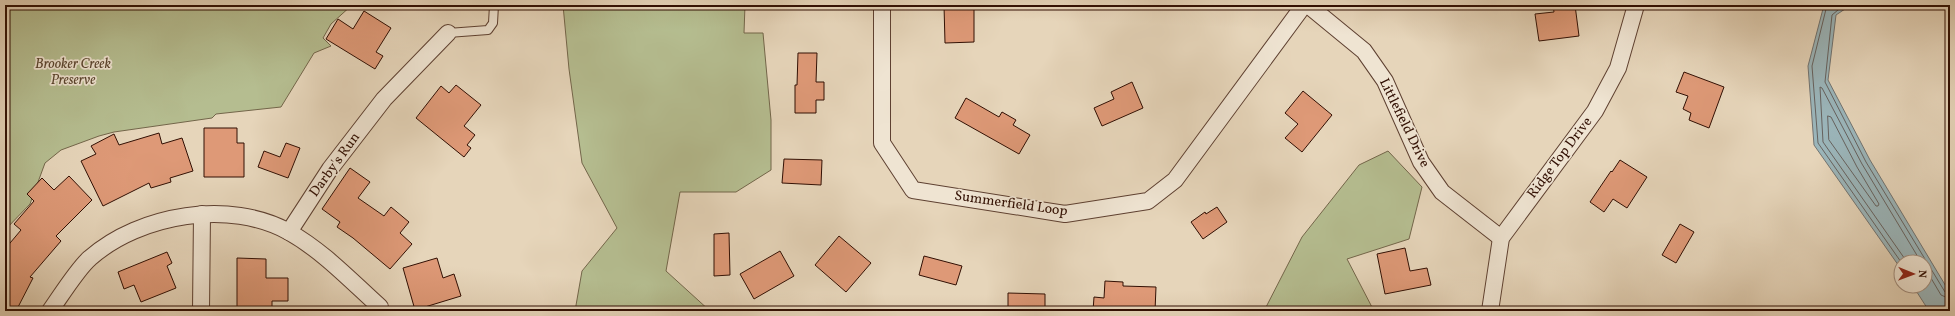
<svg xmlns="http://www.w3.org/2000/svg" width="1955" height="316" viewBox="0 0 1955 316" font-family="Vollkorn,serif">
<rect width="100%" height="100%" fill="#e6d5ba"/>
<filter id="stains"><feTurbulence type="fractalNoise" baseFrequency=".005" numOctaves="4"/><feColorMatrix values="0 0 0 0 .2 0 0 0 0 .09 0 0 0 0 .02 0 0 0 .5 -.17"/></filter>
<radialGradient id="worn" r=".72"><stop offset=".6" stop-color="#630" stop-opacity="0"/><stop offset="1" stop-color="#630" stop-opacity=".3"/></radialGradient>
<g fill="#b5bd90" stroke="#73664a">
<path d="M5,5H352L331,24L323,38L331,46L314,53L281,107L216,114L212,118L114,132L99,136L61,150L45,163L30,204L5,230Z"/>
<path d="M563,5H745L744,33H763L771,120V170L736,192H680L666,271L710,311H575L582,271L617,228L582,163L569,69Z"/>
<path d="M1388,151L1422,187L1409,239L1347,259L1374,311H1264L1302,237L1359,165Z"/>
</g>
<path fill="#9bb6bb" stroke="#717371" d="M1824,5H1851L1836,15L1828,80L1870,160L1950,293V311H1929L1913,286H1925V262H1901V269L1814,145L1808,66Z"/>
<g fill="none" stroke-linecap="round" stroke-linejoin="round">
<g stroke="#66625f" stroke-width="1">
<path d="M1827,5L1812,66L1818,143L1901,262"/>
<path d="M1844,5L1832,15L1825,82L1866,162L1945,292L1950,294"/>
<path d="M1828,116L1831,117L1857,167L1879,204L1878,206H1876L1829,140Z"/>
<path d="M1907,262L1823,142L1820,87L1822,88L1862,164L1921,262"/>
<path d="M1925,268L1941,295L1950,299"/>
</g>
</g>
<g fill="#de9977" stroke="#310f03">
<path d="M944,5H974V42L945,43Z"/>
<path d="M1553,5H1575L1579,36L1539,41L1535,14L1554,12Z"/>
<path d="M364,11L391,28L376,52L383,56L375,69L326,39L338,19L353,29Z"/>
<path d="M798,53H817L816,82H824V100H816V113H795V85H797Z"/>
<path d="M1684,72L1724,87L1709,128L1689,120L1691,113L1683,109L1688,96L1676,92Z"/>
<path d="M1132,82L1143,108L1102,126L1094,108L1114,99L1111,92Z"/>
<path d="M456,85L481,105L464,126L475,135L467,145L471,148L464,157L416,118L441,86L449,93Z"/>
<path d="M1303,91L1332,115L1302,152L1285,138L1298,124L1285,113Z"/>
<path d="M966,98L999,117L1002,112L1016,120L1013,125L1030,135L1019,154L955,118Z"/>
<path d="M204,128H237V143H244V177H204Z"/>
<path d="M159,133L162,144L182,138L193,171L170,178L171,182L151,188L149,183L103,206L81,161L96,154L91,146L114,134L119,145Z"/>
<path d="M286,143L300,148L288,178L258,167L264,151L280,157Z"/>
<path d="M784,159L822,160L821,185L782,183Z"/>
<path d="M1620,160L1647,177L1627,208L1613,199L1604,212L1590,202L1611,171L1612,172Z"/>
<path d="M350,168L370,182L358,198L384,216L391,207L409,222L400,233L412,244L390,269L353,238L337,227L340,222L322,209Z"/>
<path d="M69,176L92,200L56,236L61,241L30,277L33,278L16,311H5V249L21,230L14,224L34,201L27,194L42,178L54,190Z"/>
<path d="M1217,207L1227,222L1203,239L1191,222L1205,212L1206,214Z"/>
<path d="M1680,224L1694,232L1676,263L1662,255Z"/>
<path d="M729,233L730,275L714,276V234Z"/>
<path d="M839,236L871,263L846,292L815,265Z"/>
<path d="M1405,248L1410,271L1427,268L1431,285L1385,294L1377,254Z"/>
<path d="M780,251L794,276L754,299L740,274Z"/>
<path d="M167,252L172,263L167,266L176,288L141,302L134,285L124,289L118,272Z"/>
<path d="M924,256L962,266L956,285L919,275Z"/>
<path d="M237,258L266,259V278H288V301H272V311H237Z"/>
<path d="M437,258L443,278L454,274L461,296L415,310L403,268Z"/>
<path d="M1105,281L1123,282V286L1156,287L1155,311H1093L1094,297L1104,298Z"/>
<path d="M1008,293L1045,294V311H1008Z"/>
</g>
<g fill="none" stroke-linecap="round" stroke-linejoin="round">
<g stroke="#5e4031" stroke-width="10">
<path id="service" d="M448,33L488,30L493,23L494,5"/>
</g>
<g stroke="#5e4031" stroke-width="18">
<g id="minor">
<path d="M882,5V143L913,190L1065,214L1148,201L1175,180L1304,5"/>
<path d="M1308,5L1364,51L1385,81L1421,162L1442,192L1501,238"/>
<path d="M289,232L330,169L384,99L448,33"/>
<path d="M50,311C60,297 78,268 90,258C140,214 230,199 289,232C323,251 351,281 380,307V311"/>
<path d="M201,311L202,214"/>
<path d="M1490,311L1501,238L1595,111L1618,68L1636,5"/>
</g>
</g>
<use href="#service" stroke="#efe4d2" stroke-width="8"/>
<use href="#minor" stroke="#efe4d2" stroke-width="16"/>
</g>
<g text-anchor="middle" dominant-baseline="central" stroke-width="3.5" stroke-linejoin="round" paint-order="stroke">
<g font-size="14" font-style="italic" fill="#59432d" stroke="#efe4d2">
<text x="73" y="64">Brooker Creek<tspan x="73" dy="16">Preserve</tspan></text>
</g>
<g font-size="14" fill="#310f03" stroke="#efe4d2">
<text transform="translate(1404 123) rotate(64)">Littlefield Drive</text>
<text transform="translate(1560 158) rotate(-53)">Ridge Top Drive</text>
<text transform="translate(335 165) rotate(-54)">Darby's Run</text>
<text transform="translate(1011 204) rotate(8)">Summerfield Loop</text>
</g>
</g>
<rect width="1955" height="316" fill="none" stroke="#e6d5ba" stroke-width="20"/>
<rect x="6" y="6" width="1943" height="304" fill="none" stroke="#310f03" stroke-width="2"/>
<rect x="10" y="10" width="1935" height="296" fill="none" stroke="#310f03"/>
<g transform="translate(1913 274) rotate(91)"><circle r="19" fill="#efe4d2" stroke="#a38f7f"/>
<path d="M0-3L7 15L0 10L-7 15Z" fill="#8f2418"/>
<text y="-6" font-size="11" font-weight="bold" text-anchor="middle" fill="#310f03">N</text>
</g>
<rect width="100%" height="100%" filter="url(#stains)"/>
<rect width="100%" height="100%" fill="url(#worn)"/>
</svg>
